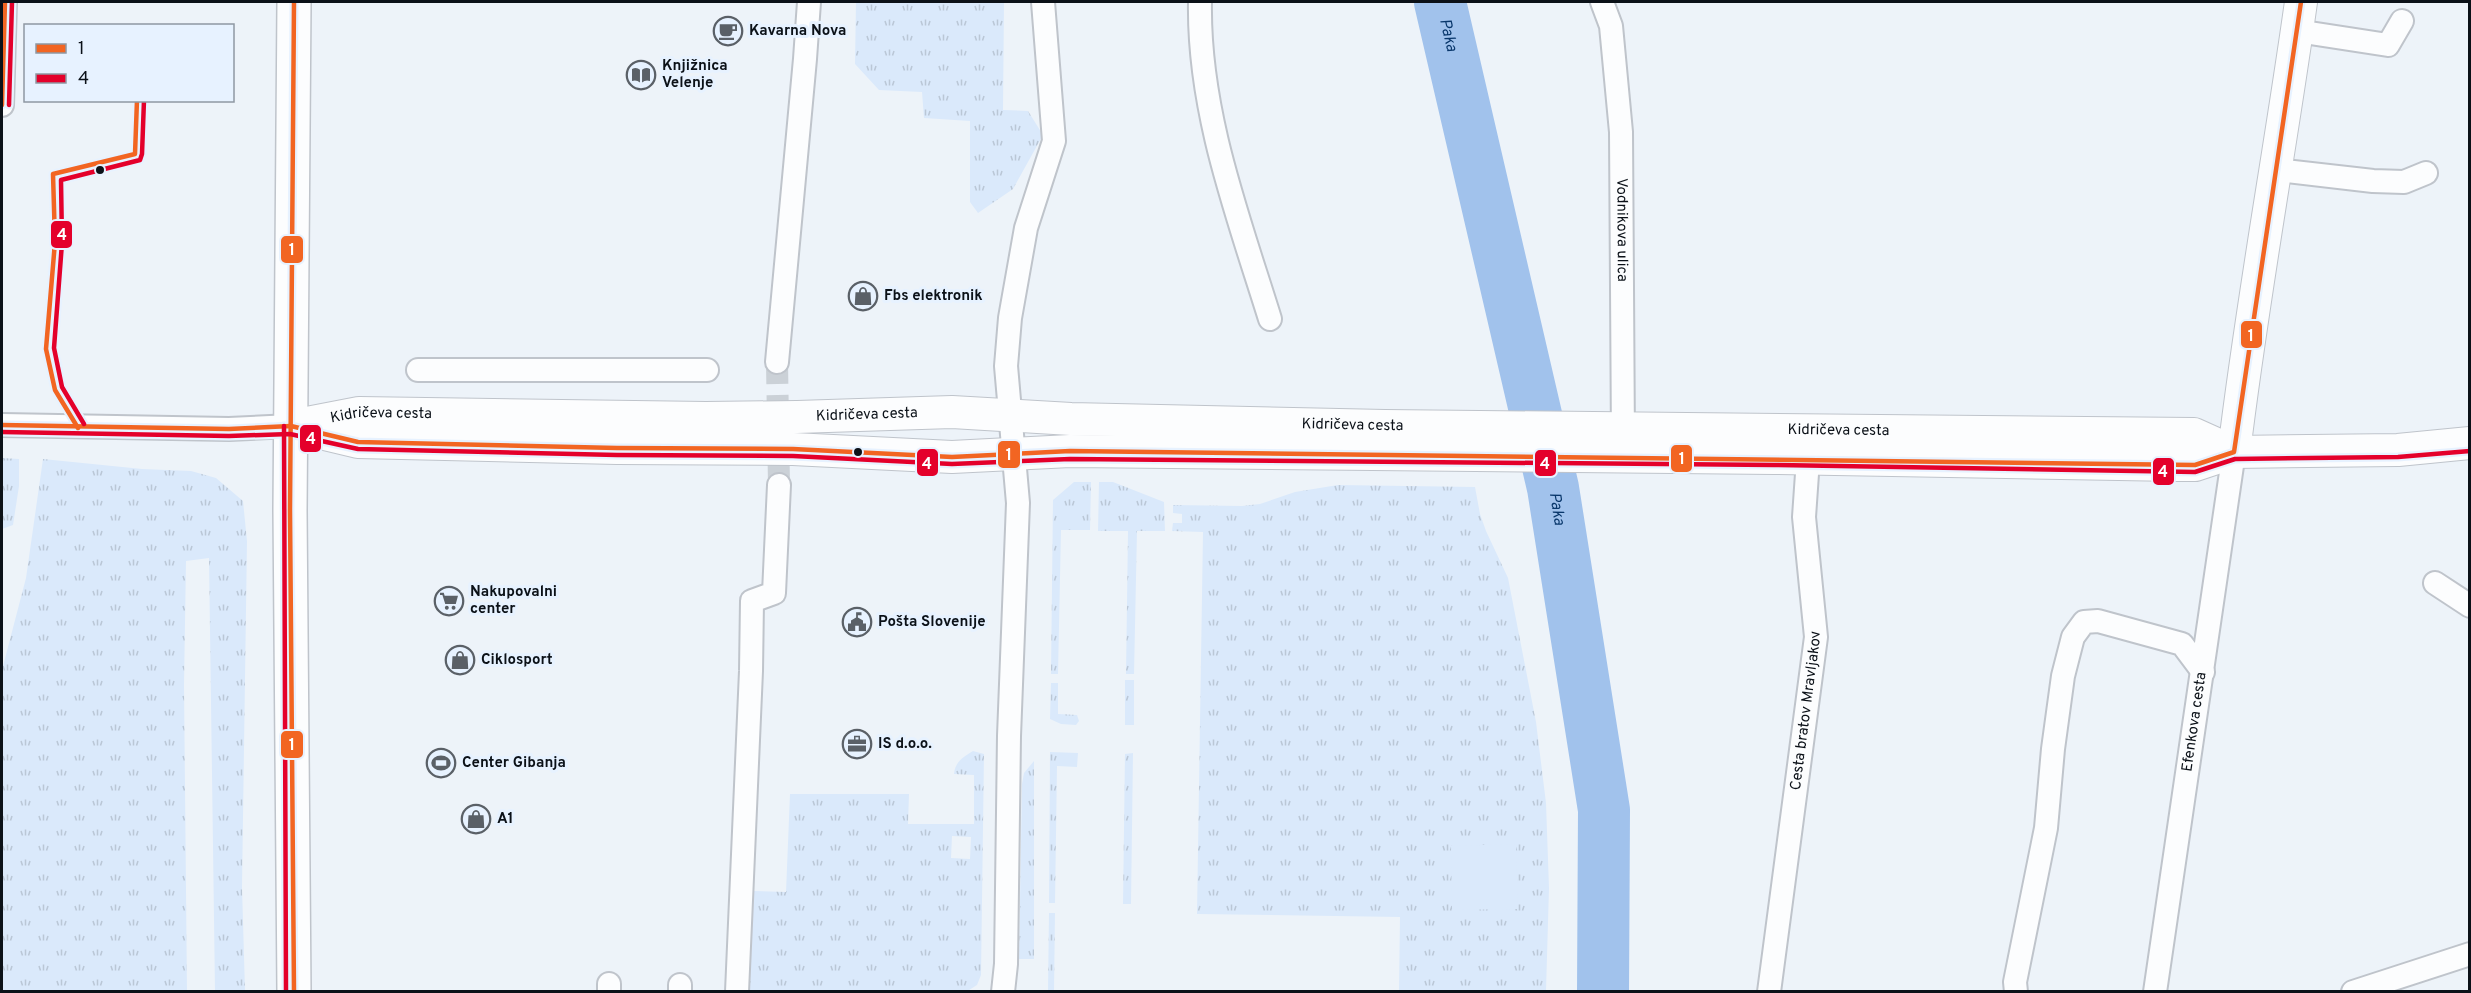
<svg xmlns="http://www.w3.org/2000/svg" width="2471" height="993" viewBox="0 0 2471 993" font-family="Overpass,sans-serif">
<defs>
<pattern id="grass-tufts" width="24" height="20" patternUnits="userSpaceOnUse" patternTransform="scale(1.5)"><rect width="24" height="20" fill="#dae9fb"/><path d="M3 7l-1-3M5 7V3M7 7l1-3M15 17l-1-3M17 17v-4M19 17l1-3" fill="none" stroke="#bac7d6"/></pattern>
</defs>
<rect width="100%" height="100%" fill="#edf3f9"/>
<g fill="url(#grass-tufts)" fill-rule="evenodd">
<path d="M856,2H1004L1003,110L1028,111L1043,135L1013,189L978,213L970,202V121L924,118L922,92L879,90L855,64Z"/>
<path d="M2,458L19,459V486L13,525L2,529Z"/>
<path d="M43,459L142,469L191,471L216,478L243,501L247,541L242,887L245,991H215L209,558L186,561L184,685L187,991H2V670L26,578Z"/>
<path d="M1074,482H1091L1090,530H1061L1058,674H1051L1053,500Z"/>
<path d="M1099,482H1113L1164,502L1165,531H1137L1134,674H1126L1128,531H1098Z"/>
<path d="M1338,485L1475,487L1480,514L1486,531L1508,578L1536,722L1546,803L1549,888L1546,991H1399L1400,917L1197,914L1203,532L1172,531L1173,523H1182V514L1173,513V505L1242,506L1260,504L1295,492Z"/>
<rect x="1125" y="680" width="9" height="45"/>
<path d="M1051,683H1058V714L1077,715L1079,721L1076,725L1061,724L1050,719Z"/>
<path d="M973,751L984,754L981,975L977,985L966,992H749L752,891L786,892L790,794H909L908,824H974V775L954,774C955,762 963,757 973,751ZM952,836L971,837L970,859L951,858Z"/>
<path d="M1050,752L1078,753L1077,767L1057,766L1055,903H1049Z"/>
<path d="M1133,753L1131,904H1123L1125,754Z"/>
<path d="M1034,761V959H1019L1022,784L1024,773Z"/>
<path d="M1049,913H1055L1054,991H1048Z"/>
</g>
<path fill="#dae9fb" d="M1516,844L1518,909L1452,910L1451,846Z"/>
<g fill="none" stroke-linecap="round" stroke-linejoin="round">
<path stroke="#a1c2ec" stroke-width="52" id="s1" d="M1440,2L1553,488L1604,810L1603,992"/>
<path stroke="#cbd1d7" stroke-width="22" stroke-dasharray="22 11" stroke-linecap="butt" d="M777,362L779,485"/>
<g stroke="#bfc4cb" stroke-width="26">
<g id="street">
<path d="M1200,2C1198,111 1238,216 1270,319"/>
<path id="s2" d="M1602,2L1611,26L1621,132L1623,442"/>
<path d="M2297,31L2388,45L2402,21"/>
<path d="M2,105L5,2"/>
<path d="M2277,170L2373,181L2404,182L2426,173"/>
<path d="M777,362L805,59L809,2"/>
<path d="M418,370H707"/>
<path d="M2,425L229,429L291,426"/>
<path d="M2435,583L2470,606"/>
<path d="M609,992V984"/>
<path d="M680,992V985"/>
<path d="M737,992L751,671L752,601L774,593L779,485"/>
<path d="M1003,992L1006,964L1009,736L1018,503L1006,366L1010,318L1026,228L1054,141L1043,2"/>
<path id="s3" d="M1769,992L1816,637L1804,517L1809,445"/>
<path d="M2016,992L2015,982L2046,828L2053,749L2063,676L2073,637L2084,622L2098,621L2182,644L2203,672"/>
<path id="s4" d="M2155,992L2234,452"/>
<path d="M2353,992L2470,954"/>
</g>
</g>
<g stroke="#bfc4cb" stroke-width="34">
<g id="secondary">
<path id="s5" d="M302,424L359,413L706,418L797,417L952,412L1071,419L1385,426L2194,434L2234,452"/>
<path d="M291,426L358,442L617,448L793,449L952,457L1070,451L1774,458L2176,465H2195L2234,452L2398,450L2470,443"/>
<path d="M2234,452C2252,301 2280,152 2301,2"/>
</g>
</g>
<g stroke="#bfc4cb" stroke-width="36">
<path id="primary" d="M294,2L290,510L294,992"/>
</g>
<use href="#street" stroke="#fcfdfe" stroke-width="22"/>
<use href="#secondary" stroke="#fcfdfe" stroke-width="32"/>
<use href="#primary" stroke="#fcfdfe" stroke-width="33"/>
<g stroke="#e7f2ff" stroke-width="9">
<g id="bus-1">
<path d="M2,105L5,2"/>
<path d="M2,425L229,429L291,426L358,442L617,448L793,449L952,457L1070,451L2195,465L2234,452L2301,2"/>
<path d="M78,428L55,390L46,349L55,242L53,174L135,154L137,100"/>
<path d="M294,992L290,510L294,2"/>
</g>
</g>
<g stroke="#e7f2ff" stroke-width="9">
<g id="bus-2">
<path d="M9,105L12,2"/>
<path d="M84,424L62,387L54,348L62,243L61,180L140,160L142,154L144,100"/>
<path d="M284,426L286,992"/>
<path d="M2,432L229,436L290,434L358,449L617,455L793,456L952,464L1070,459L1774,465L2195,472L2235,459L2398,457L2470,451"/>
</g>
</g>
<use href="#bus-1" stroke="#f26522" stroke-width="4.5"/>
<use href="#bus-2" stroke="#e4002b" stroke-width="4.5"/>
</g>
<defs>
<g id="cafe-ring" transform="scale(1.5)"><circle r="9.5" fill="#e7f2ff" stroke="#5a6067" stroke-width="1.5"/><path d="M-5.5-4.5H6V0H3Q3 3.5 0 3.5H-2.5Q-5.5 3.5-5.5 0ZM3-3.2v2h1.7v-2ZM-6 4.5H4V6H-6Z" fill="#5a6067"/></g>
<g id="library-ring" transform="scale(1.5)"><circle r="9.5" fill="#e7f2ff" stroke="#5a6067" stroke-width="1.5"/><path d="M-6-4Q-3-5.5-.7-3.5V5Q-3 3-6 4ZM6-4Q3-5.5 .7-3.5V5Q3 3 6 4Z" fill="#5a6067"/></g>
<g id="shop-ring" transform="scale(1.5)"><circle r="9.5" fill="#e7f2ff" stroke="#5a6067" stroke-width="1.5"/><path d="M-5-2.5h2.3a2.7 3.5 0 0 1 5.4 0H5L5.5 6h-11ZM-1.5-2.5h3a1.5 2.3 0 0 0-3 0Z" fill="#5a6067"/></g>
<g id="supermarket-ring" transform="scale(1.5)"><circle r="9.5" fill="#e7f2ff" stroke="#5a6067" stroke-width="1.5"/><path d="M-6-5.5h2.5l.6 2H6L4.5 2H-2.5L-4.4-4H-6ZM-1.5 3.2a1.3 1.3 0 1 0 .1 0ZM3 3.2a1.3 1.3 0 1 0 .1 0Z" fill="#5a6067"/></g>
<g id="civic-ring" transform="scale(1.5)"><circle r="9.5" fill="#e7f2ff" stroke="#5a6067" stroke-width="1.5"/><path d="M-.6-6.5H3V-4.5H.6V-3L4-1V1h2V6H-6V1h2V-1L-.6-3ZM-1.2 2.5V6h2.4V2.5Z" fill="#5a6067"/></g>
<g id="office-ring" transform="scale(1.5)"><circle r="9.5" fill="#e7f2ff" stroke="#5a6067" stroke-width="1.5"/><path d="M-6-3h4V-5.5h4V-3h4V5H-6ZM-1-4.5V-3h2v-1.5ZM-6 0V1H6V0Z" fill="#5a6067"/></g>
<g id="stadium-ring" transform="scale(1.5)"><circle r="9.5" fill="#e7f2ff" stroke="#5a6067" stroke-width="1.5"/><path d="M0-5a6.5 5 0 1 0 0 10a6.5 5 0 1 0 0-10ZM-3.5-1.8h7v3.6h-7Z" fill="#5a6067"/></g>
</defs>
<g fill-rule="evenodd">
<use href="#cafe-ring" x="728" y="31"/>
<use href="#library-ring" x="641" y="75"/>
<use href="#shop-ring" x="863" y="296"/>
<use href="#supermarket-ring" x="449" y="601"/>
<use href="#civic-ring" x="857" y="622"/>
<use href="#shop-ring" x="460" y="660"/>
<use href="#office-ring" x="857" y="744"/>
<use href="#stadium-ring" x="441" y="763"/>
<use href="#shop-ring" x="476" y="819"/>
</g>
<g fill="#0b1118" stroke="#e7f2ff" stroke-width="2">
<circle cx="100" cy="170" r="5"/>
<circle cx="858" cy="452" r="5"/>
</g>
<g text-anchor="middle" dominant-baseline="central" stroke-width="6" stroke-linejoin="round" paint-order="stroke">
<g font-size="15" font-weight="bold" fill="#0b1118" stroke="#e7f2ff" text-anchor="start">
<text x="749" y="31">Kavarna Nova</text>
<text x="662" y="66">Knjižnica<tspan x="662" dy="17">Velenje</tspan></text>
<text x="884" y="296">Fbs elektronik</text>
<text x="470" y="592">Nakupovalni<tspan x="470" dy="17">center</tspan></text>
<text x="878" y="622">Pošta Slovenije</text>
<text x="481" y="660">Ciklosport</text>
<text x="878" y="744">IS d.o.o.</text>
<text x="462" y="763">Center Gibanja</text>
<text x="497" y="819">A1</text>
</g>
<g font-size="15" fill="#0b1118" stroke="#e7f2ff">
<text stroke="none"><textPath href="#s2" startOffset="230">Vodnikova ulica</textPath></text>
<text stroke="none"><textPath href="#s5" startOffset="566">Kidričeva cesta</textPath></text>
<text stroke="none"><textPath href="#s5" startOffset="80">Kidričeva cesta</textPath></text>
<text stroke="none"><textPath href="#s5" startOffset="1052">Kidričeva cesta</textPath></text>
<text stroke="none"><textPath href="#s5" startOffset="1538">Kidričeva cesta</textPath></text>
<text stroke="none"><textPath href="#s3" startOffset="284">Cesta bratov Mravljakov</textPath></text>
<text stroke="none"><textPath href="#s4" startOffset="273">Efenkova cesta</textPath></text>
</g>
<g font-size="16" font-style="italic" fill="#09376b" stroke="#e7f2ff">
<text stroke="none"><textPath href="#s1" startOffset="34">Paka</textPath></text>
<text stroke="none"><textPath href="#s1" startOffset="520">Paka</textPath></text>
</g>
</g>
<g stroke="#e7f2ff" stroke-width="2">
<rect x="50" y="220" width="23" height="29" rx="6" fill="#e4002b"/>
<rect x="280" y="235" width="24" height="29" rx="6" fill="#f26522"/>
<rect x="2240" y="320" width="23" height="29" rx="6" fill="#f26522"/>
<rect x="299" y="424" width="23" height="29" rx="6" fill="#e4002b"/>
<rect x="997" y="440" width="24" height="29" rx="6" fill="#f26522"/>
<rect x="1670" y="444" width="23" height="29" rx="6" fill="#f26522"/>
<rect x="916" y="448" width="23" height="29" rx="6" fill="#e4002b"/>
<rect x="1534" y="449" width="23" height="28" rx="6" fill="#e4002b"/>
<rect x="2152" y="457" width="23" height="29" rx="6" fill="#e4002b"/>
<rect x="280" y="730" width="24" height="29" rx="6" fill="#f26522"/>
</g>
<g font-size="16" text-anchor="middle" font-weight="bold" fill="#fff">
<text x="62" y="240">4</text>
<text x="292" y="255">1</text>
<text x="2251" y="341">1</text>
<text x="311" y="444">4</text>
<text x="1009" y="460">1</text>
<text x="1682" y="464">1</text>
<text x="927" y="469">4</text>
<text x="1545" y="469">4</text>
<text x="2163" y="477">4</text>
<text x="292" y="750">1</text>
</g>
<rect width="2471" height="993" fill="none" stroke="#0b1118" stroke-width="6"/>
<rect x="24" y="24" width="210" height="78" fill="#e7f2ff" stroke="#8f98a3" stroke-width="1.5"/>
<rect x="36" y="44" width="30" height="9" fill="#f26522" stroke="#8f98a3" stroke-width="1.5"/>
<text x="78" y="54" font-size="18" fill="#0b1118">1</text>
<rect x="36" y="74" width="30" height="9" fill="#e4002b" stroke="#8f98a3" stroke-width="1.5"/>
<text x="78" y="84" font-size="18" fill="#0b1118">4</text>
</svg>
